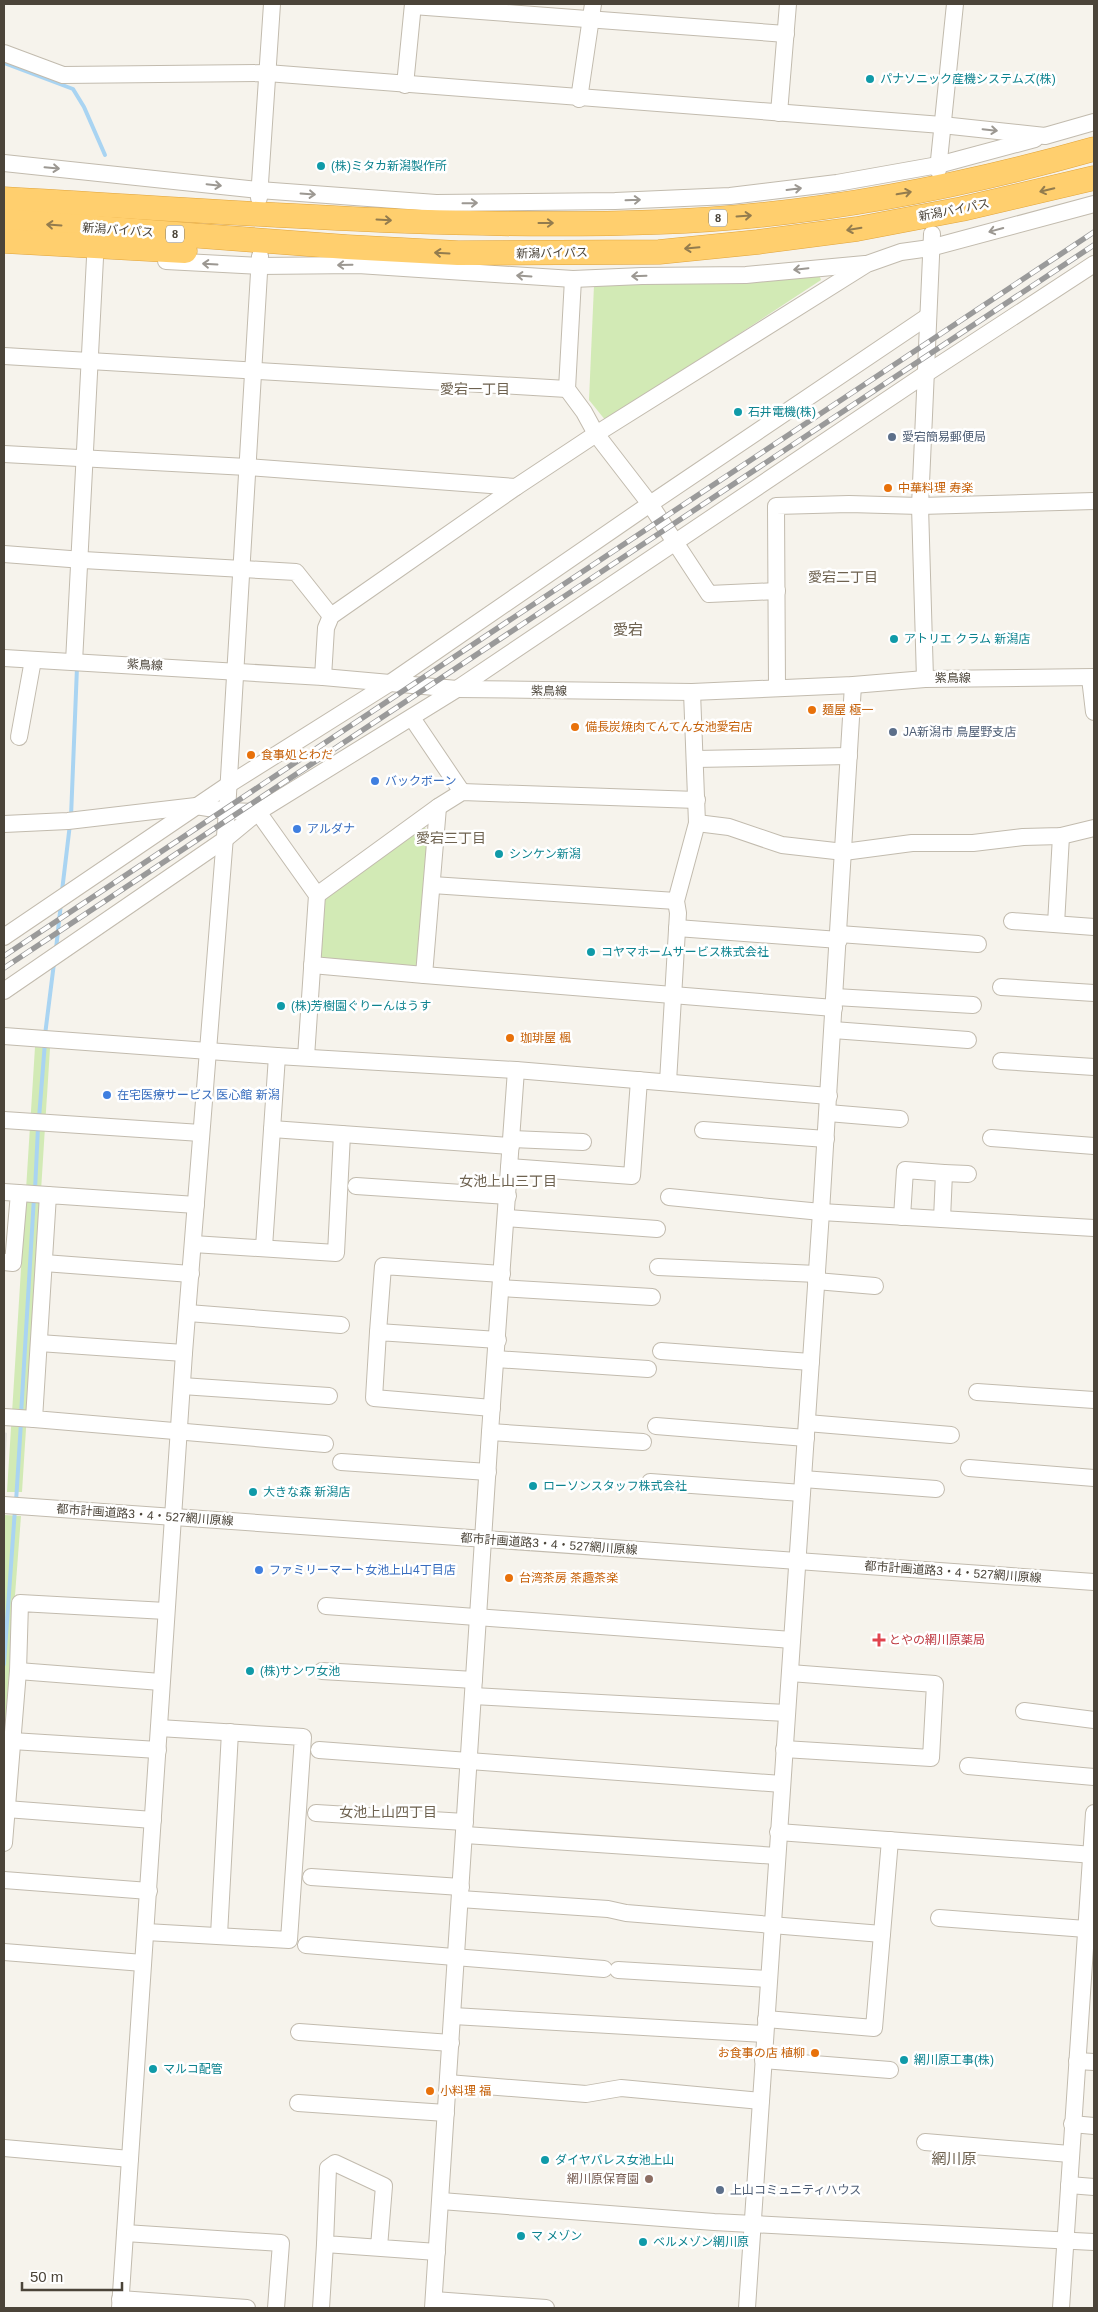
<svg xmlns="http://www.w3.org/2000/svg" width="1098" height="2312" viewBox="0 0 1098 2312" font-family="Arial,'Noto Sans JP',sans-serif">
<rect width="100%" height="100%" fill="#f6f3ec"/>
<g fill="#d2eab5">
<path d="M819,274L821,280L606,421L589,400L594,285Z"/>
<path d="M421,826L428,830L420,967L315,961L320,898Z"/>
<path d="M35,1047L50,1048L22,1492H7Z"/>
<path d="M5,1515L21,1516L4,1741V1545Z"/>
</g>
<path fill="#e5e3e0" d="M4,1432L7,1433L4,1488Z"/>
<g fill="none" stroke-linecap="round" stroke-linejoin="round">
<g stroke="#a9d4f2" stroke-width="4">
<path d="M4,63L73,89L84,107L105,155"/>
<path d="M71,817L77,667"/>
<path d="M62,891L70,824"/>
<path d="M56,949L61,903"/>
<path d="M45,1035L54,963"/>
<path d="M39,1118L45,1042"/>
<path d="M35,1190L38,1127"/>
<path d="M21,1415L34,1197"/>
<path d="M16,1502L21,1422"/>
<path d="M4,1664L15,1509"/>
</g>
<g stroke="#c2bbae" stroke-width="18">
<g id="minor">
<path d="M413,6L786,34"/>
<path d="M4,53L63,75L267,73L942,125L1045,136L1094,122"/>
<path d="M405,85L413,4"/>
<path d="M579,99L593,4"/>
<path d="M779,113L788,4"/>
<path d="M4,163L259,190L436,203L615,201L730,196L837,183L938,165L1035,139"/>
<path d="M938,170L955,4"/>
<path d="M259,198L272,4"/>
<path d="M166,261L259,266L358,265L573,279L642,276L746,275L865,264"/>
<path d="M573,279L567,389L584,412L596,434L650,504L709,594L777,591"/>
<path d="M4,356L567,389"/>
<path d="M4,454L247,467L516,487"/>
<path d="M4,554L83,560L296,572L331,616"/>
<path d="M4,658L323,677L457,689L542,690L692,692L853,685L925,679L1094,677"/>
<path d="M74,662L95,258"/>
<path d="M323,677L326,628L331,616L516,487L596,434L867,264L901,252L930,248L1094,204"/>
<path d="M1090,678L1094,712"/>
<path d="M925,679L920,506L932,234"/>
<path d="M777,687L776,506L849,504L920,506L1094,501"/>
<path d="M412,718L462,792"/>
<path d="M19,737L33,660"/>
<path d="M695,759L849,756"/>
<path d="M697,823L729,827L782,845L844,852L912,843H973L1023,837L1061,836L1094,828"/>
<path d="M4,824L68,821L196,806L227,811L258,812L317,895L306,1057"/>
<path d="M432,885L676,901"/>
<path d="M317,895L438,807L462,792L697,800"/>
<path d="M1012,921L1094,927"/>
<path d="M1056,924L1061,836"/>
<path d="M677,928L839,940"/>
<path d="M839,934L978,944"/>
<path d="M4,937L228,785L390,683L650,504L927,317"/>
<path d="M312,965L424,975L438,807"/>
<path d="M424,975L834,1008"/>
<path d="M1001,987L1094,993"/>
<path d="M4,991L224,840L258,812L457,689L924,375L1094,264"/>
<path d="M835,997L973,1005"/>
<path d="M833,1030L968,1040"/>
<path d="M4,1036L277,1056L516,1070L829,1096"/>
<path d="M1001,1061L1094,1067"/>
<path d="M668,1082L678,913L676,901L697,823L692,692"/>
<path d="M828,1113L900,1119"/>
<path d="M4,1120L201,1133"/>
<path d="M272,1129L511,1146"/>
<path d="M703,1130L826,1139"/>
<path d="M991,1138L1094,1146"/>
<path d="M512,1139L583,1142"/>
<path d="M509,1167L632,1176L639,1080"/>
<path d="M944,1173L968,1174"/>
<path d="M356,1186L508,1196"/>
<path d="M4,1192L19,1193L13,1263L4,1262"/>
<path d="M19,1193L48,1195"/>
<path d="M669,1197L821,1212L1094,1228"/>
<path d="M196,1205L48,1195L34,1419L325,1444"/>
<path d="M902,1217L905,1170L944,1173L942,1219"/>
<path d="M506,1218L657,1229"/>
<path d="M193,1244L336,1253L342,1134"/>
<path d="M264,1247L277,1056"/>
<path d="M44,1263L191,1274"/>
<path d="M658,1267L817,1274"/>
<path d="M816,1281L875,1286"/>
<path d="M501,1288L652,1297"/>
<path d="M188,1313L341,1325"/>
<path d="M378,1332L383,1266L502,1274"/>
<path d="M39,1343L184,1353"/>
<path d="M661,1351L811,1362"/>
<path d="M496,1359L648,1369"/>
<path d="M182,1386L329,1396"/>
<path d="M977,1392L1094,1400"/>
<path d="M492,1408L374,1398L378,1332L498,1340"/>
<path d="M4,1417L34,1419"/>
<path d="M807,1423L951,1435"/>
<path d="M656,1426L806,1438"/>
<path d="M490,1432L643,1442"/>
<path d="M341,1462L488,1472"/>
<path d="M969,1468L1094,1478"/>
<path d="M803,1479L936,1489"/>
<path d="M650,1482L802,1493"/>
<path d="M4,1505L1094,1582"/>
<path d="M326,1606L792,1640"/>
<path d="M18,1671L161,1682"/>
<path d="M322,1671L474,1680"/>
<path d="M473,1696L787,1713"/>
<path d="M1024,1711L1094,1720"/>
<path d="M12,1741L158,1750"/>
<path d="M784,1749L931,1758L935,1684L790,1673"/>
<path d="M319,1750L782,1784"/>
<path d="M968,1766L1094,1777"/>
<path d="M6,1809L153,1820"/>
<path d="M316,1813L465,1822"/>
<path d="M778,1832L1094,1855"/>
<path d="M465,1835L777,1856"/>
<path d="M4,1843L18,1671L20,1603L166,1611"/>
<path d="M311,1877L461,1887"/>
<path d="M4,1880L149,1891"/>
<path d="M460,1899L608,1909L626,1913L882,1934"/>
<path d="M939,1918L1086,1929"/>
<path d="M146,1932L289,1940L303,1737L159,1728"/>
<path d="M219,1935L230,1732"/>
<path d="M306,1945L604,1969"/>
<path d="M4,1952L143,1963"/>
<path d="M618,1970L769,1979"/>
<path d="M453,2016L765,2034"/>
<path d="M766,2019L874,2028L890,1840"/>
<path d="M299,2032L451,2043"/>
<path d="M763,2060L890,2070"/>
<path d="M1077,2061L1094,2062"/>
<path d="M448,2083L586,2094L621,2088L761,2101"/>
<path d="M298,2103L446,2113"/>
<path d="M1072,2124L1094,2126"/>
<path d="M925,2142L1070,2154"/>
<path d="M4,2148L130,2159"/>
<path d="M1069,2185L1094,2187"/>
<path d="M441,2201L714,2222L1094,2242"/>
<path d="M125,2233L281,2243L276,2308"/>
<path d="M379,2247L384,2186L335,2163L328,2168L325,2244L437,2252"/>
<path d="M120,2299L247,2308"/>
<path d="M434,2300L546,2308"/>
<path d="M120,2308L184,1353L227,811L260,256"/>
<path d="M321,2308L325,2244"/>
<path d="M433,2308L490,1432L516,1070"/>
<path d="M747,2308L821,1212L853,685"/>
<path d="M1061,2308L1094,1813"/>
</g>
</g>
<g stroke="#e0a43c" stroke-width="25">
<g id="highway">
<path d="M4,199C222,211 441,230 660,222C804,217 956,188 1094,149"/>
<path d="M4,221L347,247L458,253L659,252L758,242L857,229L962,209L1094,178"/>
<path d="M4,241L185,251"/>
</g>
</g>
<use href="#minor" stroke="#fff" stroke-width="16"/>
<use href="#highway" stroke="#ffcf6e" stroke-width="24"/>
<g stroke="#9a9a9a" stroke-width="5.5">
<g id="rail">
<path d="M4,956L1094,232"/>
<path d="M4,968L1094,245"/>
</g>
</g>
<use href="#rail" stroke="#fff" stroke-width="4" stroke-dasharray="11" stroke-linecap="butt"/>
</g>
<defs><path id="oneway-shaft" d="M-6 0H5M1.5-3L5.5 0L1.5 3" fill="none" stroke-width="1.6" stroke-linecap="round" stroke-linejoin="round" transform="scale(1.25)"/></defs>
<g stroke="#9c9892">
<use href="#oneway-shaft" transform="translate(990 130) rotate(6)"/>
<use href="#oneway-shaft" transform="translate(52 168) rotate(5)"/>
<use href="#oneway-shaft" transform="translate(214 185) rotate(6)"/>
<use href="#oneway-shaft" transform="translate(794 189) rotate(-7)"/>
<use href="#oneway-shaft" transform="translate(308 194) rotate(4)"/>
<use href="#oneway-shaft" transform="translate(633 200) rotate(-2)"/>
<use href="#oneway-shaft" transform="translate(470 203) rotate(-1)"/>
<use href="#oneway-shaft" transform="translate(996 230) rotate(165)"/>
<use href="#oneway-shaft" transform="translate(210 264) rotate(-177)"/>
<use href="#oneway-shaft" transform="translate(345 265) rotate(179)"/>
<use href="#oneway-shaft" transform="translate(801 269) rotate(174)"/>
<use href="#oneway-shaft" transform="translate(524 276) rotate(-176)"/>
<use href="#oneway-shaft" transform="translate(639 276) rotate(178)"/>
</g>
<g stroke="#937c4e">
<use href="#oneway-shaft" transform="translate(1047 190) rotate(167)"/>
<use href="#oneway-shaft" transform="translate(904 193) rotate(-10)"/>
<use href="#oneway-shaft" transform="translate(744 216) rotate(-4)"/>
<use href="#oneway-shaft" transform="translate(384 220) rotate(3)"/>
<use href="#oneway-shaft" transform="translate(546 223)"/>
<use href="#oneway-shaft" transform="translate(54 225) rotate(-176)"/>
<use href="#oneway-shaft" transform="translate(854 229) rotate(171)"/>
<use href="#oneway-shaft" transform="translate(692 248) rotate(175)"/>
<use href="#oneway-shaft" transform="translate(442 253) rotate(-177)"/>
</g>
<g fill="#0f9aa8" stroke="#fff" stroke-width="2">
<circle cx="870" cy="79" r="5"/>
<circle cx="321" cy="166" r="5"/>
<circle cx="738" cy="412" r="5"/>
<circle cx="894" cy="639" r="5"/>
<circle cx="499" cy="854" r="5"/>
<circle cx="591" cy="952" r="5"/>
<circle cx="281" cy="1006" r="5"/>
<circle cx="533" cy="1486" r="5"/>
<circle cx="253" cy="1492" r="5"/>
<circle cx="250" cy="1671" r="5"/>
<circle cx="904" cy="2060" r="5"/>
<circle cx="153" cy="2069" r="5"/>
<circle cx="545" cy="2160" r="5"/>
<circle cx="521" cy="2236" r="5"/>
<circle cx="643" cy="2242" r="5"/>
</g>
<g fill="#5c6f8a" stroke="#fff" stroke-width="2">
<circle cx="892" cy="437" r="5"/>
<circle cx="893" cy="732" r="5"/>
<circle cx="720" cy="2190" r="5"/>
</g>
<g fill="#e8710a" stroke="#fff" stroke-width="2">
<circle cx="888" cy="488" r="5"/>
<circle cx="812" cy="710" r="5"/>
<circle cx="575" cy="727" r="5"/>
<circle cx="251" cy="755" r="5"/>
<circle cx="510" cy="1038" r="5"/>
<circle cx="509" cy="1578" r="5"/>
<circle cx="815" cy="2053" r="5"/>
<circle cx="430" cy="2091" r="5"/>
</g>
<g fill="#3f7fe0" stroke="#fff" stroke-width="2">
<circle cx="375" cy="781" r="5"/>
<circle cx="297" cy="829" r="5"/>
<circle cx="107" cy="1095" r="5"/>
<circle cx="259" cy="1570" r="5"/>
</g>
<path fill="#e0444e" stroke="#fff" stroke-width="2" d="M876.5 1632.5h5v5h5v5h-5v5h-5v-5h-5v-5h5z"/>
<circle fill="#8d6e63" stroke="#fff" stroke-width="2" cx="649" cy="2179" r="5"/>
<g text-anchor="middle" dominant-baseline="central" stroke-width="5" stroke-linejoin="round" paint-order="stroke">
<g fill="#fff" stroke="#817c74" stroke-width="1">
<rect x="709" y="209.5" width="18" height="17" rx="4"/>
<rect x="166" y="225.5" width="18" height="17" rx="4"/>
</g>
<g font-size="11" font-weight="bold" fill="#4b4439">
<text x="718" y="218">8</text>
<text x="175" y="234">8</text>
</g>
<g font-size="12" fill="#0d838f" stroke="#fff" text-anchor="start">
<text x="880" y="79">パナソニック産機システムズ(株)</text>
<text x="331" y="166">(株)ミタカ新潟製作所</text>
<text x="748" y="412">石井電機(株)</text>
<text x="904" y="639">アトリエ クラム 新潟店</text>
<text x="509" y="854">シンケン新潟</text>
<text x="601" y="952">コヤマホームサービス株式会社</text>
<text x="291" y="1006">(株)芳樹園ぐりーんはうす</text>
<text x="543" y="1486">ローソンスタッフ株式会社</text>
<text x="263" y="1492">大きな森 新潟店</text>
<text x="260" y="1671">(株)サンワ女池</text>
<text x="914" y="2060">網川原工事(株)</text>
<text x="163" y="2069">マルコ配管</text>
<text x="555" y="2160">ダイヤパレス女池上山</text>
<text x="531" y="2236">マ メゾン</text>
<text x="653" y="2242">ベルメゾン網川原</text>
</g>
<g font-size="12" fill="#4b4439" stroke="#fff">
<text transform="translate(954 210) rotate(-11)">新潟バイパス</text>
<text transform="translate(118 230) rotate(4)">新潟バイパス</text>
<text transform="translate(552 253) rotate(-1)">新潟バイパス</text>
<text transform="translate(145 665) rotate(3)">紫鳥線</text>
<text x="953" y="678">紫鳥線</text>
<text transform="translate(549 691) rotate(1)">紫鳥線</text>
<text transform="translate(145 1515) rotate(4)">都市計画道路3・4・527網川原線</text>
<text transform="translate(549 1544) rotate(4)">都市計画道路3・4・527網川原線</text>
<text transform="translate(953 1572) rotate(4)">都市計画道路3・4・527網川原線</text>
</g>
<g font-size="12" fill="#4e5e75" stroke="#fff" text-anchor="start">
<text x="902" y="437">愛宕簡易郵便局</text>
<text x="903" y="732">JA新潟市 鳥屋野支店</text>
<text x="730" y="2190">上山コミュニティハウス</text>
</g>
<g font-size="12" fill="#c56008" stroke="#fff" text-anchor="start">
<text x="898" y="488">中華料理 寿楽</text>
<text x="822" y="710">麺屋 極一</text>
<text x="585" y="727">備長炭焼肉てんてん女池愛宕店</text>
<text x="261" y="755">食事処とわだ</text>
<text x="520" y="1038">珈琲屋 楓</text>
<text x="519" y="1578">台湾茶房 茶趣茶楽</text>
<text x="805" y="2053" text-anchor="end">お食事の店 植柳</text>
<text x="440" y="2091">小料理 福</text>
</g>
<g font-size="12" fill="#366cbe" stroke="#fff" text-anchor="start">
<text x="385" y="781">バックボーン</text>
<text x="307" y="829">アルダナ</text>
<text x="117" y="1095">在宅医療サービス 医心館 新潟</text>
<text x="269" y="1570">ファミリーマート女池上山4丁目店</text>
</g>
<g font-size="12" fill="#be3a42" stroke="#fff" text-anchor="start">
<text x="889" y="1640">とやの網川原薬局</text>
</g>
<g font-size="12" fill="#785e54" stroke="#fff" text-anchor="end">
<text x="639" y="2179">網川原保育園</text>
</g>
<g font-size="14" fill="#6e6250" stroke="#fff">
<text x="475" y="389">愛宕一丁目</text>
<text x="843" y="577">愛宕二丁目</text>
<text x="451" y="838">愛宕三丁目</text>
<text x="508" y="1181">女池上山三丁目</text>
<text x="388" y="1812">女池上山四丁目</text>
</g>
<g font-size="15" fill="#6e6250" stroke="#fff">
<text x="628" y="629">愛宕</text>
<text x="954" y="2158">網川原</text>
</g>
</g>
<rect width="1098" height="2312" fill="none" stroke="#4b4439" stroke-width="10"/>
<path d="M22 2282v8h100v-8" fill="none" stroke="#4b4439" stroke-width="2.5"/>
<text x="30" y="2282" font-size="15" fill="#4b4439" stroke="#ffffff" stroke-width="4" paint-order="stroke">50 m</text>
</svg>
